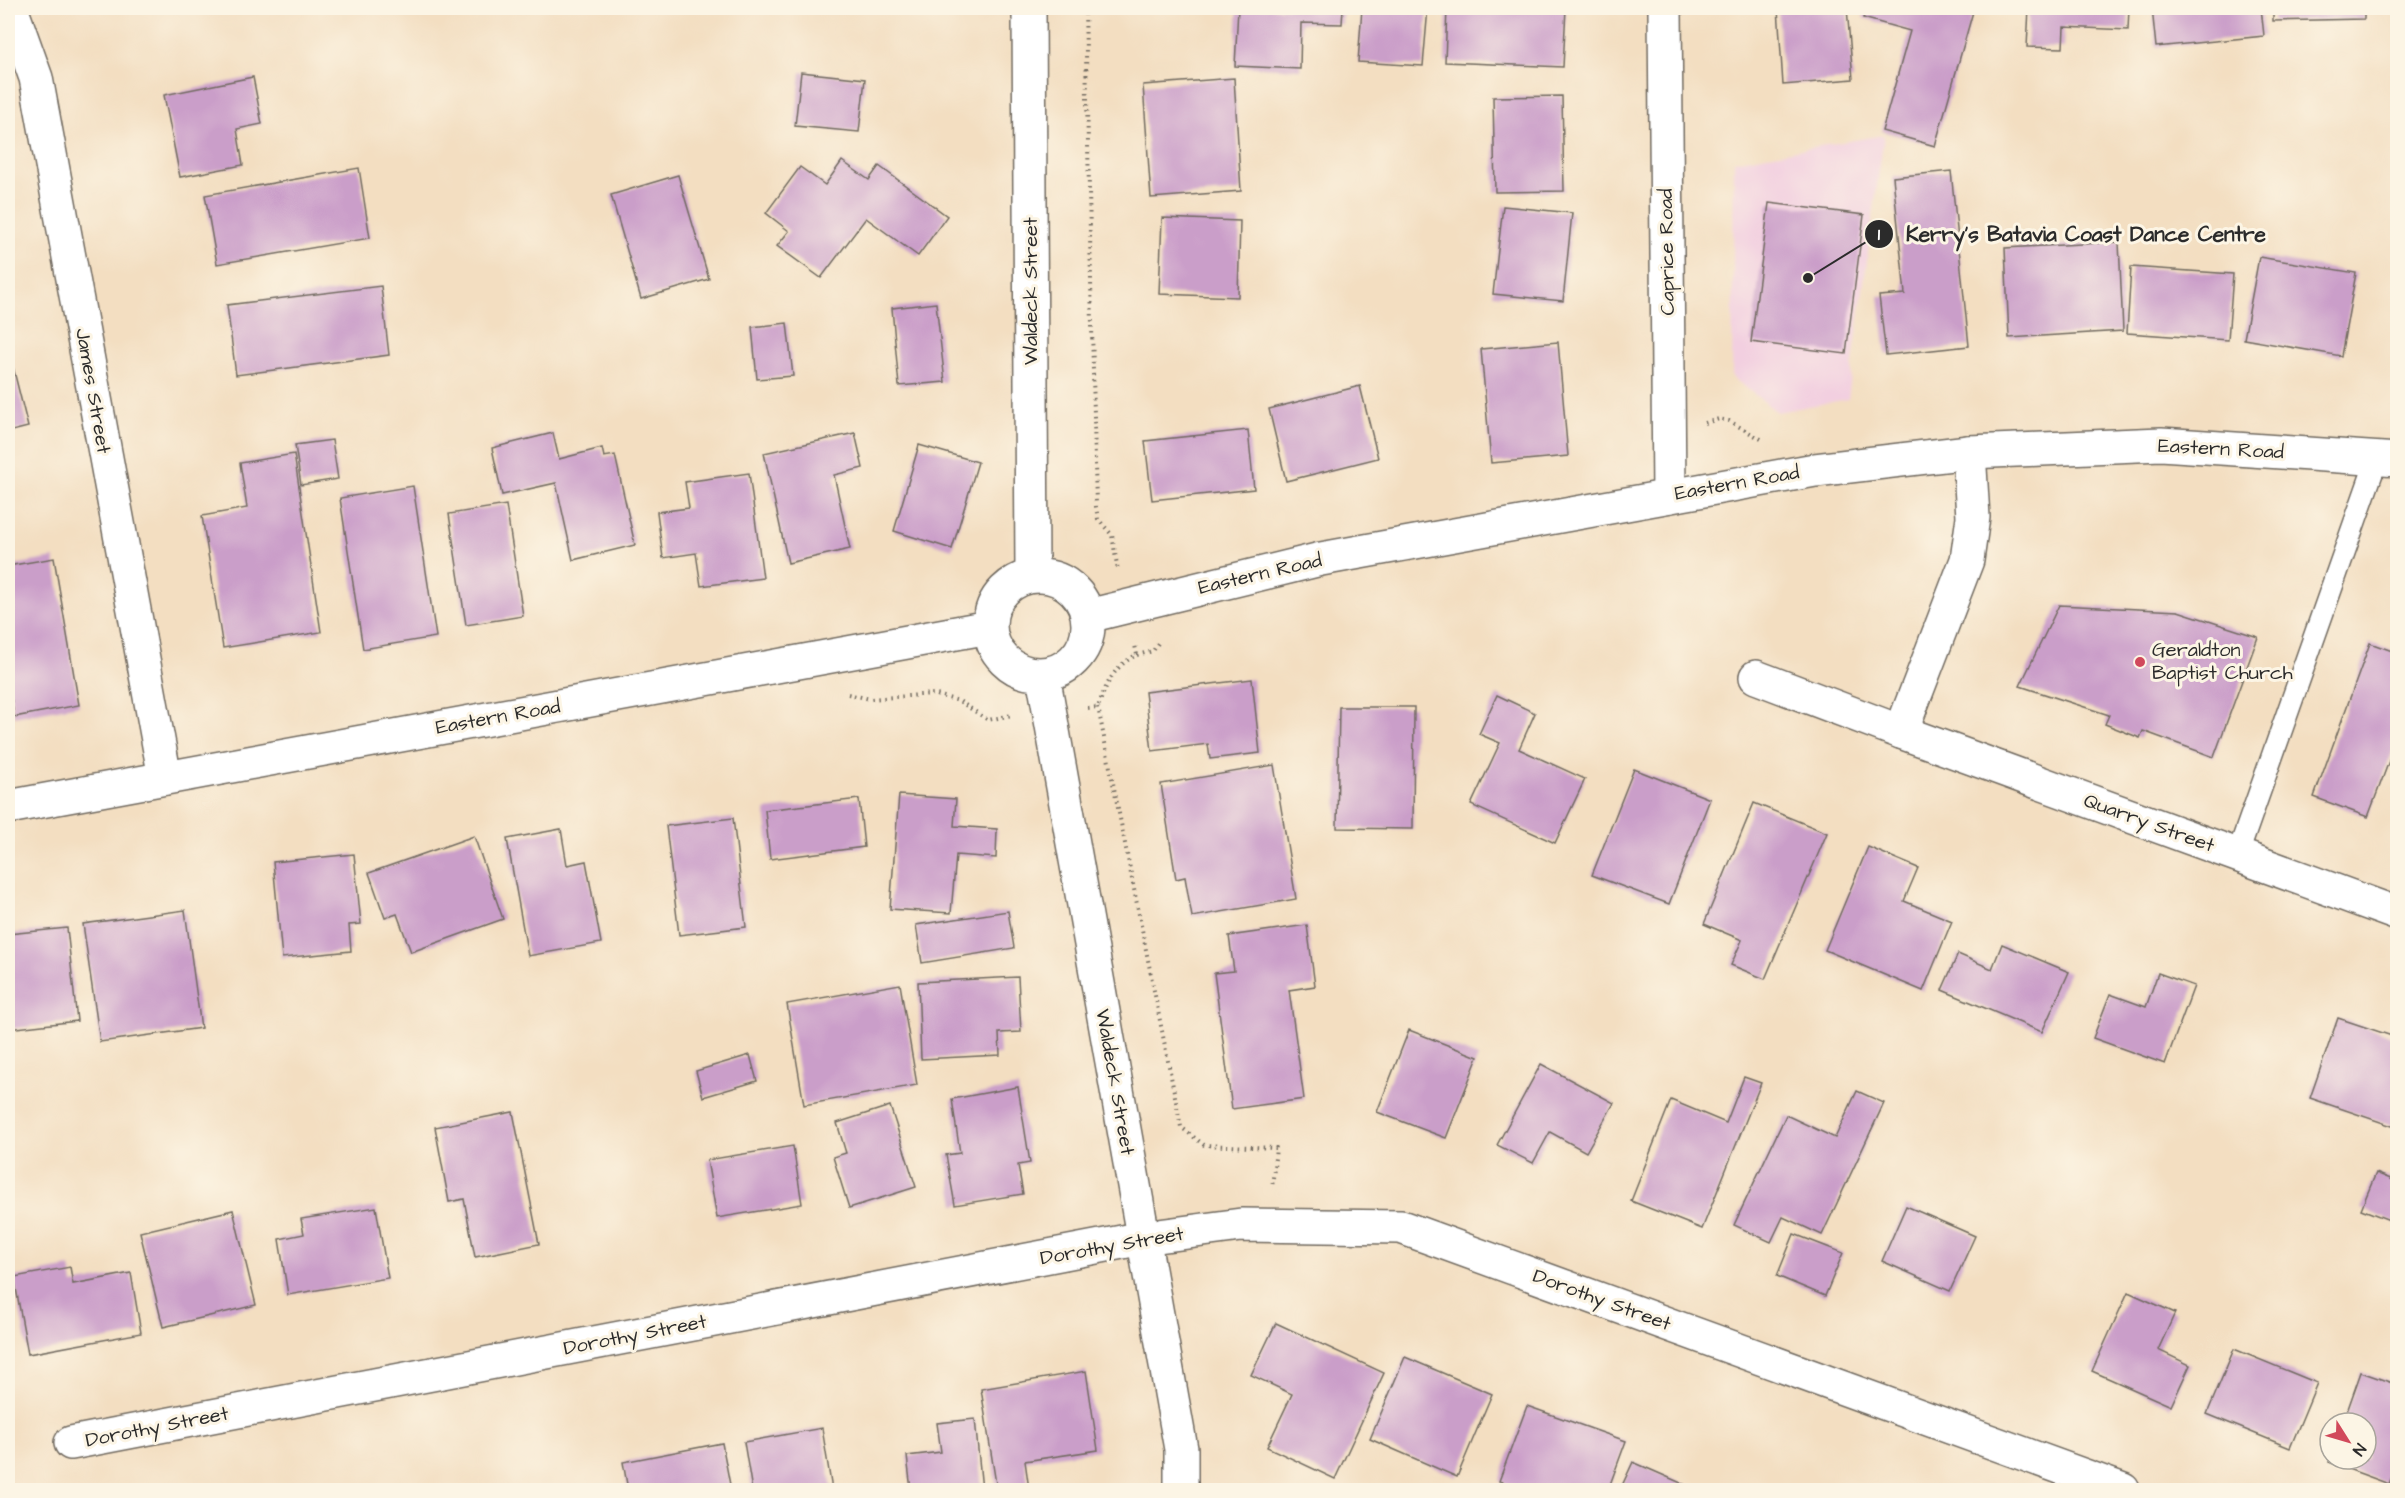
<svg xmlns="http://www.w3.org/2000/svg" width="2405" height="1498" viewBox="0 0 2405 1498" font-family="'Architects Daughter',sans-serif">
<rect width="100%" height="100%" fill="#fcf5e5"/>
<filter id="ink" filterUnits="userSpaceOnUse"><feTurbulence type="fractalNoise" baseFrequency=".0167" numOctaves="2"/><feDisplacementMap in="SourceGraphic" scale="12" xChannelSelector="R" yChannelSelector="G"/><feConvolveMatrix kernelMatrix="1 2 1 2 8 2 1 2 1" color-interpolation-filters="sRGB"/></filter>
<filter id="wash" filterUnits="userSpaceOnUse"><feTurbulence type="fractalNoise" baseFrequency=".008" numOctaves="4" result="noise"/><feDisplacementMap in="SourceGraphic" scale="24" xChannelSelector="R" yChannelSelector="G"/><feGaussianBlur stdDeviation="1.35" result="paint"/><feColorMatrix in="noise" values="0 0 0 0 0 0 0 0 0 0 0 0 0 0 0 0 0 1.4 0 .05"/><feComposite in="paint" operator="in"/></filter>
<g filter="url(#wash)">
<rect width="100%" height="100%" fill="#f3dec1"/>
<path fill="#f2cfe0" d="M1884,135L1848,399L1777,412L1732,377L1734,161Z"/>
<g id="blocks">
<g fill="#ca9ec9">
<path d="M1238,8H1343L1342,24L1301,23L1300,69L1235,66Z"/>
<path d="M1362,8H1428L1423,66L1358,62Z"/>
<path d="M1447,8H1566L1563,67L1445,62Z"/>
<path d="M1778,8H1847L1853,79L1783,85Z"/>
<path d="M1866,8H1974L1935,146L1882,131L1910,31L1863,18Z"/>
<path d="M2029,8H2129L2128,30L2064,27L2063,48L2027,47Z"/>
<path d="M2152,8H2261L2264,36L2156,47Z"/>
<path d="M2273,8H2364V19L2273,21Z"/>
<path d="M801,72L865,79L859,132L795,126Z"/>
<path d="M253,77L262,124L237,129L243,165L180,177L164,95Z"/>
<path d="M1234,78L1241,191L1151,198L1143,85Z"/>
<path d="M1562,96L1564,191L1495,192L1493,97Z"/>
<path d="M842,161L869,180L879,166L947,216L918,256L866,218L821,278L777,246L789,231L766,213L800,167L825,185Z"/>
<path d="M359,168L370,238L217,264L205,195Z"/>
<path d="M1951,171L1969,346L1886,355L1879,296L1905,294L1893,177Z"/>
<path d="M678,175L709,279L641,299L611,195Z"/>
<path d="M1769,203L1864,215L1846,354L1751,342Z"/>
<path d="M1503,206L1572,213L1563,301L1493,294Z"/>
<path d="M1162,218L1240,221L1238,297L1159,294Z"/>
<path d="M2119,242L2123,331L2009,338L2005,248Z"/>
<path d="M2259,257L2356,273L2341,356L2244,339Z"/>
<path d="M2131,267L2233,274L2228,340L2127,333Z"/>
<path d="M381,286L389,355L236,375L227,305Z"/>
<path d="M936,303L945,382L899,386L892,308Z"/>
<path d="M787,323L793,376L757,379L752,327Z"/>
<path d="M1558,342L1568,456L1491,463L1481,349Z"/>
<path d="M11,359L28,427L8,432V360Z"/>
<path d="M1360,386L1378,458L1286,481L1269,409Z"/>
<path d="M1248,430L1254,489L1152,500L1145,441Z"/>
<path d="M553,433L559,459L602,448L604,457L615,455L635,545L573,560L556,483L502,495L492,448Z"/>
<path d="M855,433L863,468L834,475L850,549L788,563L764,453Z"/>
<path d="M332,440L338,479L301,485L295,445Z"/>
<path d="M919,445L978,462L952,549L894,531Z"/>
<path d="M294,454L321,632L223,648L202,516L247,508L240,463Z"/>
<path d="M749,473L763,578L701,586L696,553L663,558L657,512L689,508L685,482Z"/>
<path d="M413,486L436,637L363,649L340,498Z"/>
<path d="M506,505L523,616L466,625L449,514Z"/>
<path d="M54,558L79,705L14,717L8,677V566Z"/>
<path d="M2059,605L2178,611L2258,637L2214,757L2143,731L2140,738L2105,724L2109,715L2020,686Z"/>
<path d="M2370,643L2398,653V737L2368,817L2314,797Z"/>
<path d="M1252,679L1260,753L1210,759L1208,744L1152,751L1145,692Z"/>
<path d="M1497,695L1535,713L1519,749L1585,779L1555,843L1471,805L1500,743L1479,734Z"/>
<path d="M1339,707H1414L1413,829L1337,828Z"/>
<path d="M1274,765L1296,899L1192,917L1185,877L1176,879L1161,784Z"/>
<path d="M1634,769L1710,799L1669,904L1592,875Z"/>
<path d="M899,795L956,799L954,826L997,829L996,858L956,855L951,913L890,909Z"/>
<path d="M859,799L864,847L770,859L765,810Z"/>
<path d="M1754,803L1827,833L1765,979L1731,965L1742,940L1704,924Z"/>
<path d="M733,818L746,927L679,935L666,826Z"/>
<path d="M561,829L567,865L586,861L601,943L528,956L507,839Z"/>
<path d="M474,836L503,919L411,952L397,914L385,918L369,873Z"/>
<path d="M1868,847L1918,868L1904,901L1952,921L1923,991L1825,950Z"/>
<path d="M354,854L361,924L349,925L351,951L282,958L273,862Z"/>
<path d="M185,910L201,1028L100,1042L83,924Z"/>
<path d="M1008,911L1014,948L922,963L916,925Z"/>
<path d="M1307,925L1315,986L1289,990L1304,1099L1232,1109L1214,973L1234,971L1229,936Z"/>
<path d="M67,928L77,1021L8,1029V934Z"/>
<path d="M2002,944L2069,972L2042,1032L1942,990L1958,954L1992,969Z"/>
<path d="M2158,973L2194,986L2165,1064L2093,1038L2110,994L2146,1007Z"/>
<path d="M1018,977L1021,1032L999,1033L1000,1055L921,1059L918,982Z"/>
<path d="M900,984L917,1085L804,1105L787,1004Z"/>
<path d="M2338,1018L2398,1038V1128L2310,1098Z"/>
<path d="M1409,1030L1478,1057L1446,1138L1377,1112Z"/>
<path d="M750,1055L757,1081L703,1097L696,1071Z"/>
<path d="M1541,1064L1614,1103L1586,1152L1550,1132L1533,1163L1497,1145Z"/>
<path d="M1744,1077L1761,1083L1702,1229L1631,1201L1671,1100L1726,1123Z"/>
<path d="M1018,1087L1030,1163L1018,1165L1023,1194L955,1205L946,1155L960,1153L952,1099Z"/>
<path d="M1857,1091L1884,1103L1822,1235L1783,1217L1771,1242L1734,1225L1786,1115L1835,1138Z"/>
<path d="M890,1106L916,1187L849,1208L833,1157L846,1153L837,1123Z"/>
<path d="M513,1112L539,1244L475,1257L464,1199L449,1202L435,1127Z"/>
<path d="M793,1146L802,1204L717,1218L707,1160Z"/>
<path d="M2376,1173L2398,1182L2397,1223L2361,1209Z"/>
<path d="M1906,1206L1975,1236L1950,1291L1882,1261Z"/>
<path d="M376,1207L388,1278L288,1295L279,1239L304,1234L301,1219Z"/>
<path d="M233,1210L256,1305L163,1327L140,1232Z"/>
<path d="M1794,1234L1843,1253L1825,1296L1777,1276Z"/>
<path d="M70,1267L73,1284L131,1273L141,1333L28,1354L14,1277Z"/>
<path d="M2128,1292L2175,1313L2158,1350L2190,1365L2171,1406L2092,1371Z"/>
<path d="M1276,1323L1384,1373L1335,1479L1267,1447L1292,1394L1251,1375Z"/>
<path d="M2234,1349L2317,1383L2290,1448L2207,1414Z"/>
<path d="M1405,1357L1492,1394L1457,1477L1370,1439Z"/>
<path d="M1086,1371L1098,1450L1025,1461L1029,1489L997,1490L981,1389Z"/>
<path d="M2361,1372L2398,1385V1461L2389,1484L2329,1462L2330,1459H2366V1423H2343Z"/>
<path d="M1527,1406L1626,1441L1608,1490H1524L1499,1481Z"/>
<path d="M975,1419L982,1490H911L907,1456L941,1452L937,1423Z"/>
<path d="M822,1428L832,1490H752L744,1442Z"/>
<path d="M722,1443L731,1490H628L623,1462Z"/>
<path d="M1633,1462L1697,1490H1620Z"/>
</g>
</g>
</g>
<g filter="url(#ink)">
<use href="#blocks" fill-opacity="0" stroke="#716a60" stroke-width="1.5"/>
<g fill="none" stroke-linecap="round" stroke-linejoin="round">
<g stroke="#716a60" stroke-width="24">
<path id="service" d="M2237,856L2377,459"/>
</g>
<g stroke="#716a60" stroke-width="36">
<g id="minor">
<path d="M11,8L36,78L165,778"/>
<path d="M1029,8L1032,575"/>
<path d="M1665,8L1669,496"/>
<path d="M1969,452L1973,517L1967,560L1901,732L2398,914"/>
<path d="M1043,675L1181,1449V1490"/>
<path d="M1756,677L1901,732"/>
<path d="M71,1443L1143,1238L1241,1225L1401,1227L2123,1490"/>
</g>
</g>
<g stroke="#716a60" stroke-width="36">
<g id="tertiary">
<circle cx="1039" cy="625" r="49"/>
<path d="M1088,616L1321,559L1815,470L1969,452L2161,444L2398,460"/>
<path d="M8,807L989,627"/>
</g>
</g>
<g stroke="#716a60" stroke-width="4" stroke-dasharray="1.5 4.5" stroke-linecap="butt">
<path d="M1085,8L1096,507L1098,519L1112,535L1118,571"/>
<path d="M1705,423L1719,419L1729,421L1761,439"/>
<path d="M1137,655L1153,651L1160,640"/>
<path d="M848,694L870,699L933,694L959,701L988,720L1012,715"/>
<path d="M1098,707L1181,1127L1204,1145L1276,1148L1272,1188"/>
<path d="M1088,708L1098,707C1106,685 1114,665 1137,655L1135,645"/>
</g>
<use href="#service" stroke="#fff" stroke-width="21"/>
<use href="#minor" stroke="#fff" stroke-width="33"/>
<use href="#tertiary" stroke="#fff" stroke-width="33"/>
</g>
</g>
<circle fill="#d1495b" stroke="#fcf5e5" stroke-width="2" cx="2140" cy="662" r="6"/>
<g text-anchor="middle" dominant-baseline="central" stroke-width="6" stroke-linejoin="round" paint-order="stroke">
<g font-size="20" fill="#2b2b2b" stroke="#fcf5e5">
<text transform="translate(1667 252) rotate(-91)">Caprice Road</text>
<text transform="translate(1031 291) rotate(-90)">Waldeck Street</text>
<text transform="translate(93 391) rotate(80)">James Street</text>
<text transform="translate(2221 449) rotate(3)">Eastern Road</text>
<text transform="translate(1737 483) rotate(-10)">Eastern Road</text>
<text transform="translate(1260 574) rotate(-13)">Eastern Road</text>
<text transform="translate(498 717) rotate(-10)">Eastern Road</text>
<text transform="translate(2149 823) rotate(20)">Quarry Street</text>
<text transform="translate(1115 1082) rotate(80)">Waldeck Street</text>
<text transform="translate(1112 1246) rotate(-10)">Dorothy Street</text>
<text transform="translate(1602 1300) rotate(20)">Dorothy Street</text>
<text transform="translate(635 1335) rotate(-11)">Dorothy Street</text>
<text transform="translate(157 1427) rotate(-11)">Dorothy Street</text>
</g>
<g font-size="20" fill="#2b2b2b" stroke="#fcf5e5" text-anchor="start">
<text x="2152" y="650">Geraldton<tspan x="2152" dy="23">Baptist Church</tspan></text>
</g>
</g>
<path fill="none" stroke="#2b2b2b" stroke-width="2" d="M1808 278L1879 234"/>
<g fill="#2b2b2b" stroke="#fcf5e5" stroke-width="2">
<circle cx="1808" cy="278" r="6"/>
<circle cx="1879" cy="234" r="15"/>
</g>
<g font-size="18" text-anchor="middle" font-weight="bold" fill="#fff">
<text x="1879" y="240">1</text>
</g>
<g font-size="21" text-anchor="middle" font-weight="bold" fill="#2b2b2b" stroke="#fcf5e5" stroke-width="6" stroke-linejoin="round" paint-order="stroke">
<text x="2086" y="241">Kerry's Batavia Coast Dance Centre</text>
</g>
<rect width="2405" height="1498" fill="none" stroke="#fcf5e5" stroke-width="30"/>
<g transform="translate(2348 1441) rotate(127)"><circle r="28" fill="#fcf5e5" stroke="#a8a49b" stroke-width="1.5"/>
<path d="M0-4.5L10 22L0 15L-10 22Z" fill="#d1495b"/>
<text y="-9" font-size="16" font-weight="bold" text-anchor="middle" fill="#2b2b2b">N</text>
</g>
</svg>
